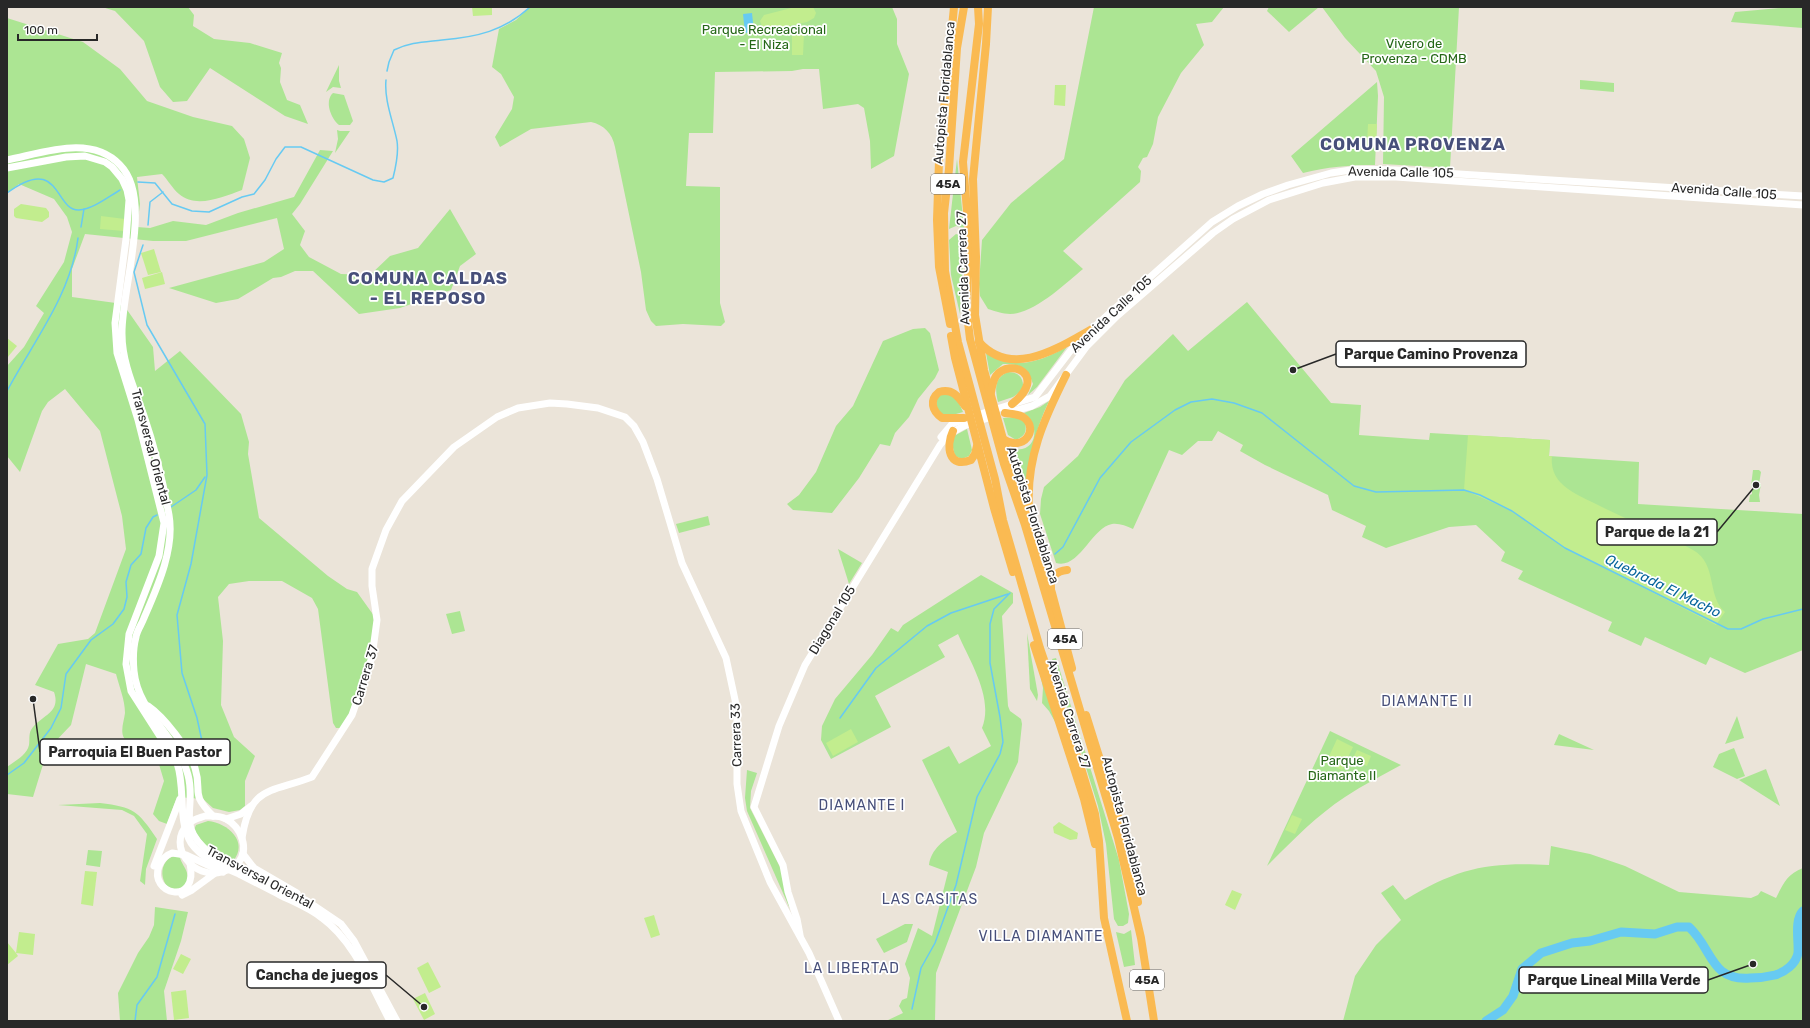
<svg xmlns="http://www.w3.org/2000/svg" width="1810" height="1028" viewBox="0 0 1810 1028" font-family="Rubik,sans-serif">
<rect width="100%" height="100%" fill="#ebe4d9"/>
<g fill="#ace593">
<path d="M102,7H188L194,15L193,26L214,39L250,43L282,53L279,63L281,68L280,82L287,100L300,105L308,124L285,116L210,68L187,101L173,102L160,87L144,41L115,11Z"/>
<path d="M530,7H892L897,19V44L909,74L894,156L871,169L870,141L864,108L858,104L823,109L819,69H803L792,71L715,72L713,133H689L686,186L720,187V303L725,322L721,326L683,324L656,326L651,321L646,310L641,272L615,147C612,133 604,125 591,122L531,129L500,147L495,137L512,109L514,97L501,74L492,67L499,29L516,20Z"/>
<path d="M1094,7H1224L1212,22L1196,24L1204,45L1181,73L1158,117L1153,144L1147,157L1143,158L1138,167L1141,171L1140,182L1063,251L1083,269C1066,283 1034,314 1010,314C1003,314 995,311 988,309L980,296L979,284L982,240L1011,203L1064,159Z"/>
<path d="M1269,7H1319L1289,32L1267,11Z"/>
<path d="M1322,7H1459L1450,168L1383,164L1384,97L1376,71L1345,38Z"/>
<path d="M1793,7H1803V28L1731,22L1735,12Z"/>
<path d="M7,18L83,42L120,69L147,101L193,117L232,126L244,139L250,158L242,190C223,197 196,209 179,194C172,188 168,180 162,174L137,177L140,204L137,227L150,228L173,221L206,225L238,213L294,197L320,150L333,151L300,204L292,214L305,231L300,245L309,257L341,274L370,275L390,256L418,248L450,209L476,254L460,266L451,290L400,308L359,314L313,271H295L281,277L273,278L238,299L216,303L169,288L264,262L284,249L277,218L186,241H153L85,234L72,269V297L123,304L153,347L155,371L180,351L241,414L249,442L248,454L259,518L328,576L347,589L357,592L377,620L376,636L350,714L342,728H336L333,723L318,609L312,598L282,581H249L229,584L218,597L223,641L221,705L234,737L255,756L245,781V806L240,810L229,812L213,808L203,799L177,797L167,824L159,821L153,814L164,781L158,761C149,755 130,748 124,738C120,731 124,721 125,713C125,700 119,686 116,674L86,664L71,725L52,745L45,758L33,797L7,794V767C15,761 27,755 29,745C30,738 28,733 33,727C43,715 61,712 54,692L35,685L58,644L88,639L95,633L126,549L122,516L100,431L65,389L48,402L42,411L20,472L7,456V366L24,347L44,313L36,306L64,262L72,232L67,217L54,199L19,184L7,193Z"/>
<path d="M339,65V81L341,88L333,87L326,92Z"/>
<path d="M1580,80L1614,83V92L1580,89Z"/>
<path d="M1377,82L1378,96L1375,165C1351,165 1326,167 1303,173L1291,156Z"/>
<path d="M333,93L344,95L353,121L350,125H339C331,119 324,101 333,93Z"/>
<path d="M337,130L340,131H350L335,153L338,139Z"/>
<path d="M957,159L964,228L956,226L949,229Z"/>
<path d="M956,234L963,237L964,244L960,314L951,275L949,240Z"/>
<path d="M1247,302L1331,403L1361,405L1359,435L1429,440L1430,433L1550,440L1549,456L1639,462L1638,504L1803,514V650L1745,673L1710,657L1706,665L1645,637L1641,646L1608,631L1612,622L1518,579L1523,571L1501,561L1505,552L1476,525L1449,527L1386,548L1362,537L1366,526L1332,510L1328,495L1265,465L1240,451L1243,445L1218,431L1212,441H1198L1182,455L1169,450L1133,529C1126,526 1119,523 1112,524C1092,527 1079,570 1056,563L1040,514L1041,499L1044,487L1078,456L1125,380L1173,334L1188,351Z"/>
<path d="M925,328L930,333L939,370L935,378L918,399L909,417L895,433L890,446L880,444L859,478L832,513L793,510L787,504L799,495L816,472L836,426L853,406L883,341L913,329Z"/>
<path d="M1067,347L1037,387L1028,395L1033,384C1028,368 1019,363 1003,364L990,375L986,353C1016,371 1039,362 1067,347Z"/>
<path d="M1008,372C1020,372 1024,379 1023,390L1013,397L998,402C995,389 994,378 1008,372Z"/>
<path d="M948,393L958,401L963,412L949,416L938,413L936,399L938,396Z"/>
<path d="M1049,401C1035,430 1028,462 1025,494L1014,459L1017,458L1014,449C1038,453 1040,424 1024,413L1040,407Z"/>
<path d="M1016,417L1025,422C1027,432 1025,436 1016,440L1008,435L1003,418Z"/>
<path d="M967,429L972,450L969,456L962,459L955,456L951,440L954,436Z"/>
<path d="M1753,470H1759L1761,472L1759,484H1761L1759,495L1760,502H1749L1750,495L1752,494V487L1751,486Z"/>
<path d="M708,516L710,525L679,533L676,524Z"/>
<path d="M838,549L862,563L849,584Z"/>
<path d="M981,575L1013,593V603L1002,616L1008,706L1010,711L1021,719L1022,724L1018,762L984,833L976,867L936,973L935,1021H886L903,1013L899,1006L902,1000L907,998L910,978L905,964L918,928L932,936L948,872L929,865C931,849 944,840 957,832L922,760L949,746L959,764L991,746L982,728C994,698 970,662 958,634L938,645L945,657L875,696L891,727L831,759L821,740L822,726L835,699L872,655L891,628L898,632L903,625Z"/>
<path d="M460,611L465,631L452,634L446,614Z"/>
<path d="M1027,633L1038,695L1037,701L1030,689Z"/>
<path d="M1056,658L1119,860L1129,914L1128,923L1123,926H1118L1114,919L1106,844L1098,806L1052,659Z"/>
<path d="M1040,673L1058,727L1049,711L1042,703L1043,688Z"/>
<path d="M1737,716L1744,738L1725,744Z"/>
<path d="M1330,731L1401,765C1383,775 1363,785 1345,797C1316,816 1292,841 1267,866Z"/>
<path d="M1559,734L1594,750L1554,745Z"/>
<path d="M1734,748L1745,776L1737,779L1713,767L1719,754Z"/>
<path d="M1766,769L1780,806L1739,780Z"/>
<path d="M747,770L757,773L751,791L750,808L781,869L790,909L747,811L745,798Z"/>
<path d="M100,803C134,807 138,811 157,839L146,869L145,885L140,881L147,834L134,816L122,810L58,805Z"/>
<path d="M208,821C228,823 249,842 233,861L206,847L194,830L196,825Z"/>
<path d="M1551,846L1590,854L1625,866L1679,892L1751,898L1758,895L1761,891L1776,898C1783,884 1787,874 1803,868V1021H1343L1355,976L1376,945L1401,920L1381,893L1393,885L1405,900C1458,868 1487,862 1549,865Z"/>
<path d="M88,850L102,851L100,867L86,865Z"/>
<path d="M179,855C183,869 191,870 186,886C183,887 178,890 175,890C161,890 154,858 179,855Z"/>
<path d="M155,907L188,912L181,941L164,991L167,1021H120L118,993L138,953L149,937L154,925Z"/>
<path d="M905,924H913L907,942L884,953L876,939Z"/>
<path d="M1131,930L1135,965L1124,967L1116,932L1124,934Z"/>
</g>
<g fill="#c2ed8e">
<path d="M472,7H492V15L473,16Z"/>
<path d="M795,7H813L816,13L814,18L807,22L770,30L762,26L760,21L764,15Z"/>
<path d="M792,33H804L803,55H792Z"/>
<path d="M1055,85H1066L1065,106L1054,105Z"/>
<path d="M1368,124H1377L1376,144H1367Z"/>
<path d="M21,204L46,208L49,212V217L42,222L16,218L14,216V209Z"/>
<path d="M101,216L125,219L124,231L100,229Z"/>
<path d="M154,249L161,272L148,275L141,253Z"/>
<path d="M162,272L165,284L145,289L142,278Z"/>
<path d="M7,338L17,346L7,358Z"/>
<path d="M1468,435L1550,440L1549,456H1552C1551,465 1553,474 1560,482C1569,492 1584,498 1596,504C1627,520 1663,533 1693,550C1718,564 1706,595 1725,612L1716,625L1565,548L1512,511L1464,490Z"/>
<path d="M851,729L858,742L833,756L826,743Z"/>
<path d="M1337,739L1353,747L1342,770L1326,763Z"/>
<path d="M1357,750L1371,756L1367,766L1352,760Z"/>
<path d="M1292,815L1302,819L1295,834L1285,830Z"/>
<path d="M1059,822L1078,833L1077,839L1070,840L1054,833L1053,827Z"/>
<path d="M85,871L97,872L93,906L81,904Z"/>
<path d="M1232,890L1242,894L1235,910L1225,905Z"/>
<path d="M654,915L660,935L651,938L644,918Z"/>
<path d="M19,932L35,934L33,955L16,953L18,956L7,965V942L16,953Z"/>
<path d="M181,954L191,959L183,974L173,969Z"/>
<path d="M428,962L441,987L429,993L417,968Z"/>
<path d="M186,990L189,1018L174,1020L171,992Z"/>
<path d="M425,993L435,1014L424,1020L413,999Z"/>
</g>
<path fill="#67caf2" d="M752,13L754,32L745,33L743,14Z"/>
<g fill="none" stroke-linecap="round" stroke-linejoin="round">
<g stroke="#67caf2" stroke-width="1.5">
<path d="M387,71L389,62L394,50C410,42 425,42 442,40C477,37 504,31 530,7"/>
<path d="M138,182L155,183L172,204L192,211L209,212L242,197L254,194L265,180L276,159L285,147H301L373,180L384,182L393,178C396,166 399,153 397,141C393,121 384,100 386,80"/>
<path d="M7,193C61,153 54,211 79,210C93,209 108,197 120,190"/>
<path d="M148,225L150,202L163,192"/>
<path d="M81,227L84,209"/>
<path d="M143,245L134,272L147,325L205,424L207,475L191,564L177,615L182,673L197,718L205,755"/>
<path d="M7,391C33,342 71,295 78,238"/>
<path d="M171,507L196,490L205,477"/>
<path d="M1055,554L1063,547L1100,478L1131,442L1175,410L1191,402L1212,399L1234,403L1262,413L1354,486L1376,492L1464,490L1480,495L1512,511L1565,548L1728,629H1741L1763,619L1803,609"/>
<path d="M840,718L876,668L927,626L951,613L1008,594"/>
<path d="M7,775L24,763L51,728L61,708L66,674L91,640L113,624L124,609L127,597L126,582L131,565L141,554L146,528L153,517L157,515"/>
<path d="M912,1009L921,968L935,943L956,885L977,797L1000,754L1003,742L1000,717L990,663V624L994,609L1010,593"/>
<path d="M135,1021L137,1005L157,977L175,914"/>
</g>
<path stroke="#67caf2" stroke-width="9" d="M1486,1021L1503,1010L1513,996L1522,969L1541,953L1572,943L1590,941L1621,932L1655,934L1677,927H1689C1713,949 1710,981 1750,978C1758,978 1767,977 1775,975C1785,972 1796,964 1798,953C1799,941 1794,920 1803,911"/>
<g stroke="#fff" stroke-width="7">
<path d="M7,160C43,153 91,134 120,165C154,199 121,289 122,334C122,363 135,390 144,416C155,448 163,482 169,515C175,549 157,588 144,618C142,624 137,630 136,637C133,648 133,660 134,671C138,713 178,737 188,775C197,809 175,825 210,853L307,901L341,924L354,941L397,1021"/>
<path d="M7,168L66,157L85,156L105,162L112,167L122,179L127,190L129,200L126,239L115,323L117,353L138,420L164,523L159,556L129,634L126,664L131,691L177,763C186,789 177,819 191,843C202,859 222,867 239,874C253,881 266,888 280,895C294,902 310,908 322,918C355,942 371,986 390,1021"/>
<path d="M1006,413L1032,406L1050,396L1087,346L1117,316L1213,233L1233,219L1269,200L1323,183L1355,177H1396L1803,205"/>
<path d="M974,416L1035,397L1071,350L1085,335L1212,222L1238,206L1263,194L1288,185L1331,173L1357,169L1396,170L1803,196"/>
<path d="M941,437L952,424L964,419"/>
<path d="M148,706C164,717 189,749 195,768C203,793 189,792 213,816"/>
<path d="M205,816C212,816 220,815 226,819C241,827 250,849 238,863C234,868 228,870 222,872C194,880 166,846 188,824C193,819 199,818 205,816Z"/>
<path d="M226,819L241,814L251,806"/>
<path d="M242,838C250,785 271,793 312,777L352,715L372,657L377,620L372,586V569L386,530L402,501L454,447L497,417L518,408L550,403L567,404L598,408L625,417L634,426L643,442L657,479L682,563L726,658L737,709V784L741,811L770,882L809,953L839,1021"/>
<path d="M243,854L254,868L297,893"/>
<path d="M190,863C199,908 148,894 159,866C162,859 166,855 172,853L186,855L223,872"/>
<path d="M154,866L180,799"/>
<path d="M182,895L192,890L214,874"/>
<path d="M800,935L797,919L788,892L783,865L754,807L779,726L805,665L940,445C954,426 974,422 996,416"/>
</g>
<g stroke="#faba52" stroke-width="8">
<path d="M964,7L957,48L949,169L944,213L945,271L958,342L995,479L1003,520L1040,648L1081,768L1095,814L1099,841L1104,918L1127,1021"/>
<path d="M978,7L979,24L963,162L970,248L966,305L970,339L1004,464L1025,525L1118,838L1141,938L1154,1021"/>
<path d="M988,7L986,44L973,179L976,257L975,315L984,370L1003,439L1052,593L1072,668"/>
<path d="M950,324L939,267L937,220L939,161L954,7"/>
<path d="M951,336L955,358L994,508L1013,572"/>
<path d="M979,342C1012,379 1058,348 1092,329"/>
<path d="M991,392C992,386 993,381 996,376C1010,357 1049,375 1012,404"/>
<path d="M964,418H942C932,411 929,400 939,392C952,388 958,396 965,406"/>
<path d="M953,431C946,446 948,469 971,460L975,454L977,446"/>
<path d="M1003,439C1024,453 1040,428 1023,417C1018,414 1011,414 1005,413"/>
<path d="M1029,508C1026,458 1044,419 1066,375"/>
<path d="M1051,588C1050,577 1057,571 1067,570"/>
<path d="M1034,645L1084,799L1095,844"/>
<path d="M1086,715L1124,836L1138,902"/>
</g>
</g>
<g text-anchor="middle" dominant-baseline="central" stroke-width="3.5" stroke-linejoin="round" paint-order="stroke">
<g fill="#fff" stroke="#686868" stroke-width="1">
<rect x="931" y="174" width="34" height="20" rx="3"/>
<rect x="1048" y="629" width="34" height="20" rx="3"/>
<rect x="1130" y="970" width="34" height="20" rx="3"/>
</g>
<g font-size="12" font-weight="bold" fill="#282828">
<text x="948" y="184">45A</text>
<text x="1065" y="639">45A</text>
<text x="1147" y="980">45A</text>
</g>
<g font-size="13" fill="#256717" stroke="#fff">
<text x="764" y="29">Parque Recreacional<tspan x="764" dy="15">- El Niza</tspan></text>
<text x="1414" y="43">Vivero de<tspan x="1414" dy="15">Provenza - CDMB</tspan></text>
<text x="1342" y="760">Parque<tspan x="1342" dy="15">Diamante II</tspan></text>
</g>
<g font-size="13" fill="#282828" stroke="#fff">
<text transform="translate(944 93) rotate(-85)">Autopista Floridablanca</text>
<text transform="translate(1401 172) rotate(1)">Avenida Calle 105</text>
<text transform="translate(1724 191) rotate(4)">Avenida Calle 105</text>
<text transform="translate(963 268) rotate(-92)">Avenida Carrera 27</text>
<text transform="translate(1111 314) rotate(-43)">Avenida Calle 105</text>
<text transform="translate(151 447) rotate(75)">Transversal Oriental</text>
<text transform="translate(1033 515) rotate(72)">Autopista Floridablanca</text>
<text transform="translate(832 620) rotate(-59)">Diagonal 105</text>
<text transform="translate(365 675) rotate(-73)">Carrera 37</text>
<text transform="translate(1069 714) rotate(72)">Avenida Carrera 27</text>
<text transform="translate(736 735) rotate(-92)">Carrera 33</text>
<text transform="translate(1125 826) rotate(75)">Autopista Floridablanca</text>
<text transform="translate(260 877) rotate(28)">Transversal Oriental</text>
</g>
<g font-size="14" font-style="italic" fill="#08659c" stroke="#fff">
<text transform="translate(1663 586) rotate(26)">Quebrada El Macho</text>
</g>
<g font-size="14" letter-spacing="1" fill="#474f7a" stroke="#fff">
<text x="1427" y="701">DIAMANTE II</text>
<text x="862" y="805">DIAMANTE I</text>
<text x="930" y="899">LAS CASITAS</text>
<text x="1041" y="936">VILLA DIAMANTE</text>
<text x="852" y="968">LA LIBERTAD</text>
</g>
<g font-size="17" font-weight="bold" letter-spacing="1" fill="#474f7a" stroke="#fff">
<text x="1413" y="144">COMUNA PROVENZA</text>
<text x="428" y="278">COMUNA CALDAS<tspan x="428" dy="20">- EL REPOSO</tspan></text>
</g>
</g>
<path fill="none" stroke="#282828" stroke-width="1.5" d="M1293 370L1336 354M1756 485L1717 532M33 699L40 752M424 1007L386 975M1753 964L1708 980"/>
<g fill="#282828" stroke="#fff" stroke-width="1.5">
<circle cx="1293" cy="370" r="4"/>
<circle cx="1756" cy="485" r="4"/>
<circle cx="33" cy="699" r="4"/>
<circle cx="424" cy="1007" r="4"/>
<circle cx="1753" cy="964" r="4"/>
</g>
<g fill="#fff" stroke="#282828" stroke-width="1.5">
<rect x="1336" y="341" width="190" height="26" rx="4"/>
<rect x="1597" y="519" width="120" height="26" rx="4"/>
<rect x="40" y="739" width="190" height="26" rx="4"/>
<rect x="247" y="962" width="139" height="26" rx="4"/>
<rect x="1519" y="967" width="189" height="26" rx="4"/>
</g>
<g font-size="14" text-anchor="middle" font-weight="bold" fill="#282828">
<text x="1431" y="359">Parque Camino Provenza</text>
<text x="1657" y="537">Parque de la 21</text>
<text x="135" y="757">Parroquia El Buen Pastor</text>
<text x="317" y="980">Cancha de juegos</text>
<text x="1614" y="985">Parque Lineal Milla Verde</text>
</g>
<rect width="1810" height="1028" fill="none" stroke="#282828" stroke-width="16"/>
<path d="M18 34v6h79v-6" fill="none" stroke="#282828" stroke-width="2"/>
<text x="24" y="34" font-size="12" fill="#282828" stroke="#ffffff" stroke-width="3" paint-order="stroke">100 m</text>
</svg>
